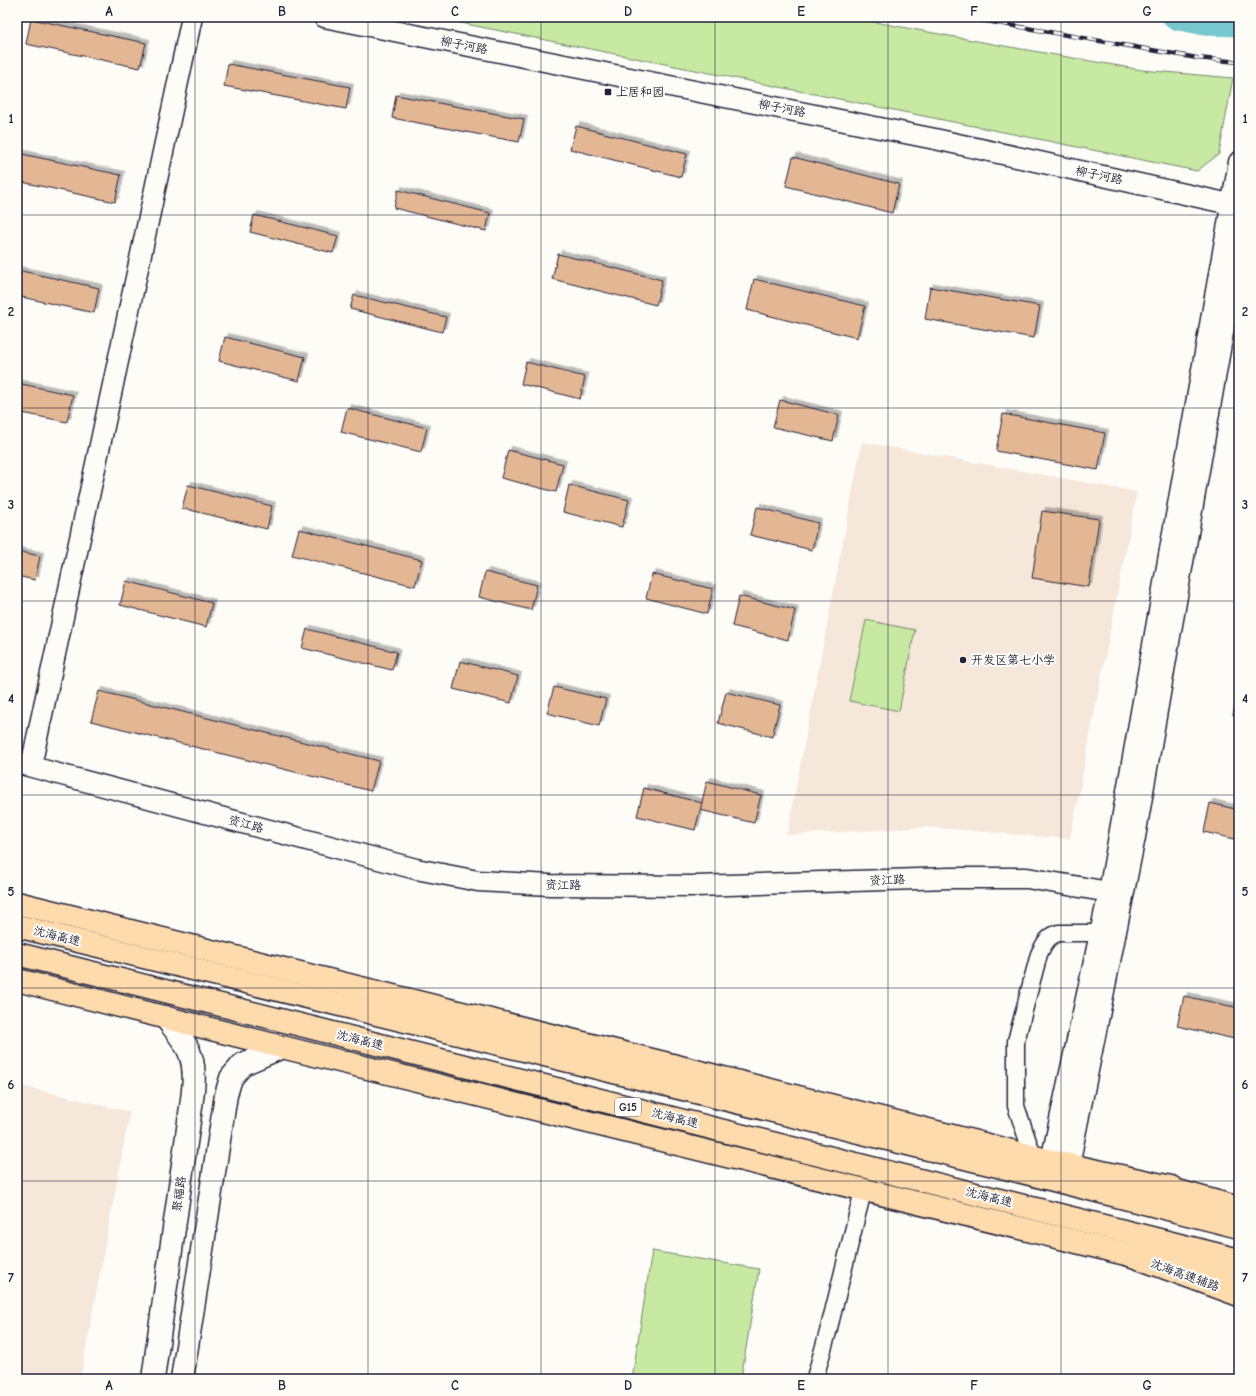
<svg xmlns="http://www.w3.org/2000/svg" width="1256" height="1396" viewBox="0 0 1256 1396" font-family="'Comic Neue','LXGW WenKai TC',sans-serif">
<defs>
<filter id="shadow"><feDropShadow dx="3.5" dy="-3.5" stdDeviation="0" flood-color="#0004"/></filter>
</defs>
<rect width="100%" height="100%" fill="#fdfcf7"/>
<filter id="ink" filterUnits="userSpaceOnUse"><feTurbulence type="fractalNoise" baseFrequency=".025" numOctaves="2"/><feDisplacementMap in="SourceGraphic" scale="8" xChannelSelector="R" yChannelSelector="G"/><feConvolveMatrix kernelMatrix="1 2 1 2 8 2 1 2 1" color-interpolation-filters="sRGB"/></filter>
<g filter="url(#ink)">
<g fill="#f5e7d9">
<path d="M862,442L1137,492L1070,839L927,827L787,835Z"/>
<path d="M17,1085L130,1112L80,1379H17Z"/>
</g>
<g fill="#c7e9a2" stroke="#74866e">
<path d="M431,17H848L993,44L1142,70L1233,78L1219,154L1197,171Z"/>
<path d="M866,620L915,630L899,711L849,701Z"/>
<path d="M652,1251L759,1269L741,1379H632Z"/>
</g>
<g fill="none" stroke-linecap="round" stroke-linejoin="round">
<path stroke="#77c8ce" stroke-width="25" d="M1175,17L1205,23L1239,24"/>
</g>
<g fill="#e3b793" stroke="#22223b" filter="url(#shadow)">
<path d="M31,19L146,43L140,68L26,44Z"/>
<path d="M228,64L350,87L346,109L224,86Z"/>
<path d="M396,95L524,119L519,142L392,118Z"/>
<path d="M576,126L687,154L681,177L570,149Z"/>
<path d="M17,153L121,175L115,202L17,181Z"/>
<path d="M793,157L899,184L892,213L786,186Z"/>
<path d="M398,190L490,213L486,231L394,208Z"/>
<path d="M254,215L338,236L333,253L250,232Z"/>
<path d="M558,254L662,280L656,305L552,279Z"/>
<path d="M17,270L99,288L94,313L17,296Z"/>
<path d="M754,279L865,306L857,338L747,310Z"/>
<path d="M930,287L1040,306L1034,338L925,319Z"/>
<path d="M354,295L446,317L442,332L350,309Z"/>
<path d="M225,337L305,357L299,381L219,361Z"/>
<path d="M526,362L585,377L580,399L521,384Z"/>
<path d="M17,383L73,395L67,422L17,412Z"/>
<path d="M780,400L839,415L833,441L773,427Z"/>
<path d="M347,408L427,428L421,452L341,432Z"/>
<path d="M1003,414L1105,433L1098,470L996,451Z"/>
<path d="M508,450L563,464L556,492L501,478Z"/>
<path d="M188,485L272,506L267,529L182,508Z"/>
<path d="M569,485L629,500L622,527L563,512Z"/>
<path d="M757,507L818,523L812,550L750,535Z"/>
<path d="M1042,511L1099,519L1089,587L1032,578Z"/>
<path d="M299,529L422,560L415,586L292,555Z"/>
<path d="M17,551L40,556L35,580L17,576Z"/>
<path d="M485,572L537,585L531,610L479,597Z"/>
<path d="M652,574L713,589L707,614L646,598Z"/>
<path d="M126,581L212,603L206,627L120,605Z"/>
<path d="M739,596L795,610L788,640L732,626Z"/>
<path d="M307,629L397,652L392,670L302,648Z"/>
<path d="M460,661L518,676L511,703L453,689Z"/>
<path d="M554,687L606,699L599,726L547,713Z"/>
<path d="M1239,689V716L1233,715Z"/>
<path d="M99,691L379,761L371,791L91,721Z"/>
<path d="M726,692L780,705L772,737L718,723Z"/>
<path d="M707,781L761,795L754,823L700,810Z"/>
<path d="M644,788L702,803L695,830L637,816Z"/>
<path d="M1210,803L1239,810V840L1204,832Z"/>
<path d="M1184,996L1239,1008V1040L1177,1026Z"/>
</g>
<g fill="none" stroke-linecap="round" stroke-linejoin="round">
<g stroke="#22223b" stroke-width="19">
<g id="minor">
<path d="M1033,1156L1016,1106V1041L1039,954C1044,944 1047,937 1058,933H1100"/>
<path d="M816,1374L828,1332L863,1191"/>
</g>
</g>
<g stroke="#22223b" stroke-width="23">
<g id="tertiary">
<path d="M324,17L935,139L1239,206"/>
<path d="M17,763L416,869L478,881L550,885L695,886L950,878H1027L1109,892L1123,893"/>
<path d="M31,766L192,17"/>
<path d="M1051,1161L1109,892L1239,162"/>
<path d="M1069,1165L1135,837L1239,241"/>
</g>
</g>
<g stroke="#22223b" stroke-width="25">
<g id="secondary">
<path d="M153,1379L191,1107C193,1091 196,1073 191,1057C187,1042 174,1029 165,1017"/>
<path d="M182,1379L226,1095L231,1078L243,1064L282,1047"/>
</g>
</g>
<g stroke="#22223b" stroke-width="25">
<g id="trunk">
<path d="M17,903L676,1066L1051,1161L1171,1187"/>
<path d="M17,980L282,1047L1130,1255L1239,1295"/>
</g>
</g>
<g stroke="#22223b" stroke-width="25">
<g id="motorway">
<path d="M17,926L1006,1168L1239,1227"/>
<path d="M17,954L1239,1260"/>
<path d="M1153,1184L1239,1208"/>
<path d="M1130,1255L1239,1278"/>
</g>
</g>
<use href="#minor" stroke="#fdfcf7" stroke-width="16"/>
<use href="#tertiary" stroke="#fdfcf7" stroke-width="20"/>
<use href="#secondary" stroke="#fdfcf7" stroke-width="22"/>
<use href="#trunk" stroke="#fedbac" stroke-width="22"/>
<use href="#motorway" stroke="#fedbac" stroke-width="22"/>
<g stroke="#22223b" stroke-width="4.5">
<path id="rail" d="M964,17L1197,58L1239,62"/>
</g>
<use href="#rail" stroke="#fdfcf7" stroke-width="3" stroke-dasharray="9" stroke-linecap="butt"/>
</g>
</g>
<path fill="none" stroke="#22223b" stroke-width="1" stroke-opacity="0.55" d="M195,17V1379M368,17V1379M541,17V1379M715,17V1379M888,17V1379M1061,17V1379M17,215H1239M17,408H1239M17,601H1239M17,795H1239M17,988H1239M17,1181H1239"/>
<g fill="#22223b" stroke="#fdfcf7" stroke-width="1.5">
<rect x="604" y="88" width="8" height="8" rx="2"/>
<circle cx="963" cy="660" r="4"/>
</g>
<g text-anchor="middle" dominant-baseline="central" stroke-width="4" stroke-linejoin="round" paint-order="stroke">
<rect fill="#fdfcf7" stroke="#646373" stroke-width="1" x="615" y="1098" width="26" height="18" rx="3"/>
<g font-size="11" font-weight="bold" fill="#22223b">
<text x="628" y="1107">G15</text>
</g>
<g font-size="12" fill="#22223b" stroke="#fdfcf7">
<text transform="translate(464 45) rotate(11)">柳子河路</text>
<text transform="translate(782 108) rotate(11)">柳子河路</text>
<text transform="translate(1099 175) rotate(12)">柳子河路</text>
<text transform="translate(246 824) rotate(15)">资江路</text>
<text transform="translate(887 880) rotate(-2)">资江路</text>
<text transform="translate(563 885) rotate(1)">资江路</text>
<text transform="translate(57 936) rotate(14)">沈海高速</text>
<text transform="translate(360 1040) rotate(14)">沈海高速</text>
<text transform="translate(675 1118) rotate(14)">沈海高速</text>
<text transform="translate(179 1194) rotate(-82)">聚福路</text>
<text transform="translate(989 1197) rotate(14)">沈海高速</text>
<text transform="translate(1185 1275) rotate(20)">沈海高速辅路</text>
</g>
<g font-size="12" fill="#22223b" stroke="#fdfcf7" text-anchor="start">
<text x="616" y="92">上居和园</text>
<text x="971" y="660">开发区第七小学</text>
</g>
</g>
<rect width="1256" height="1396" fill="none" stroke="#fdfcf7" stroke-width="44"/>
<rect x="22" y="22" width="1212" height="1352" fill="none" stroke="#22223b" stroke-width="1.5"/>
<g font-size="13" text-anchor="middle" font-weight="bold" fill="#22223b">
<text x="109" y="16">A</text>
<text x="282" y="16">B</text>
<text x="455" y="16">C</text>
<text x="628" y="16">D</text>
<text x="801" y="16">E</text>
<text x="974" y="16">F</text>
<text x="1147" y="16">G</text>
<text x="11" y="123">1</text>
<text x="1245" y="123">1</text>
<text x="11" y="316">2</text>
<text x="1245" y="316">2</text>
<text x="11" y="509">3</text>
<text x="1245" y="509">3</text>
<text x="11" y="703">4</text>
<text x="1245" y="703">4</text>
<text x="11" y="896">5</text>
<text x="1245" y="896">5</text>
<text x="11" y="1089">6</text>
<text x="1245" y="1089">6</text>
<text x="11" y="1282">7</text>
<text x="1245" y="1282">7</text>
<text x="109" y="1390">A</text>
<text x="282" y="1390">B</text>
<text x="455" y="1390">C</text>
<text x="628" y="1390">D</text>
<text x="801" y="1390">E</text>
<text x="974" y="1390">F</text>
<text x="1147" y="1390">G</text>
</g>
</svg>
